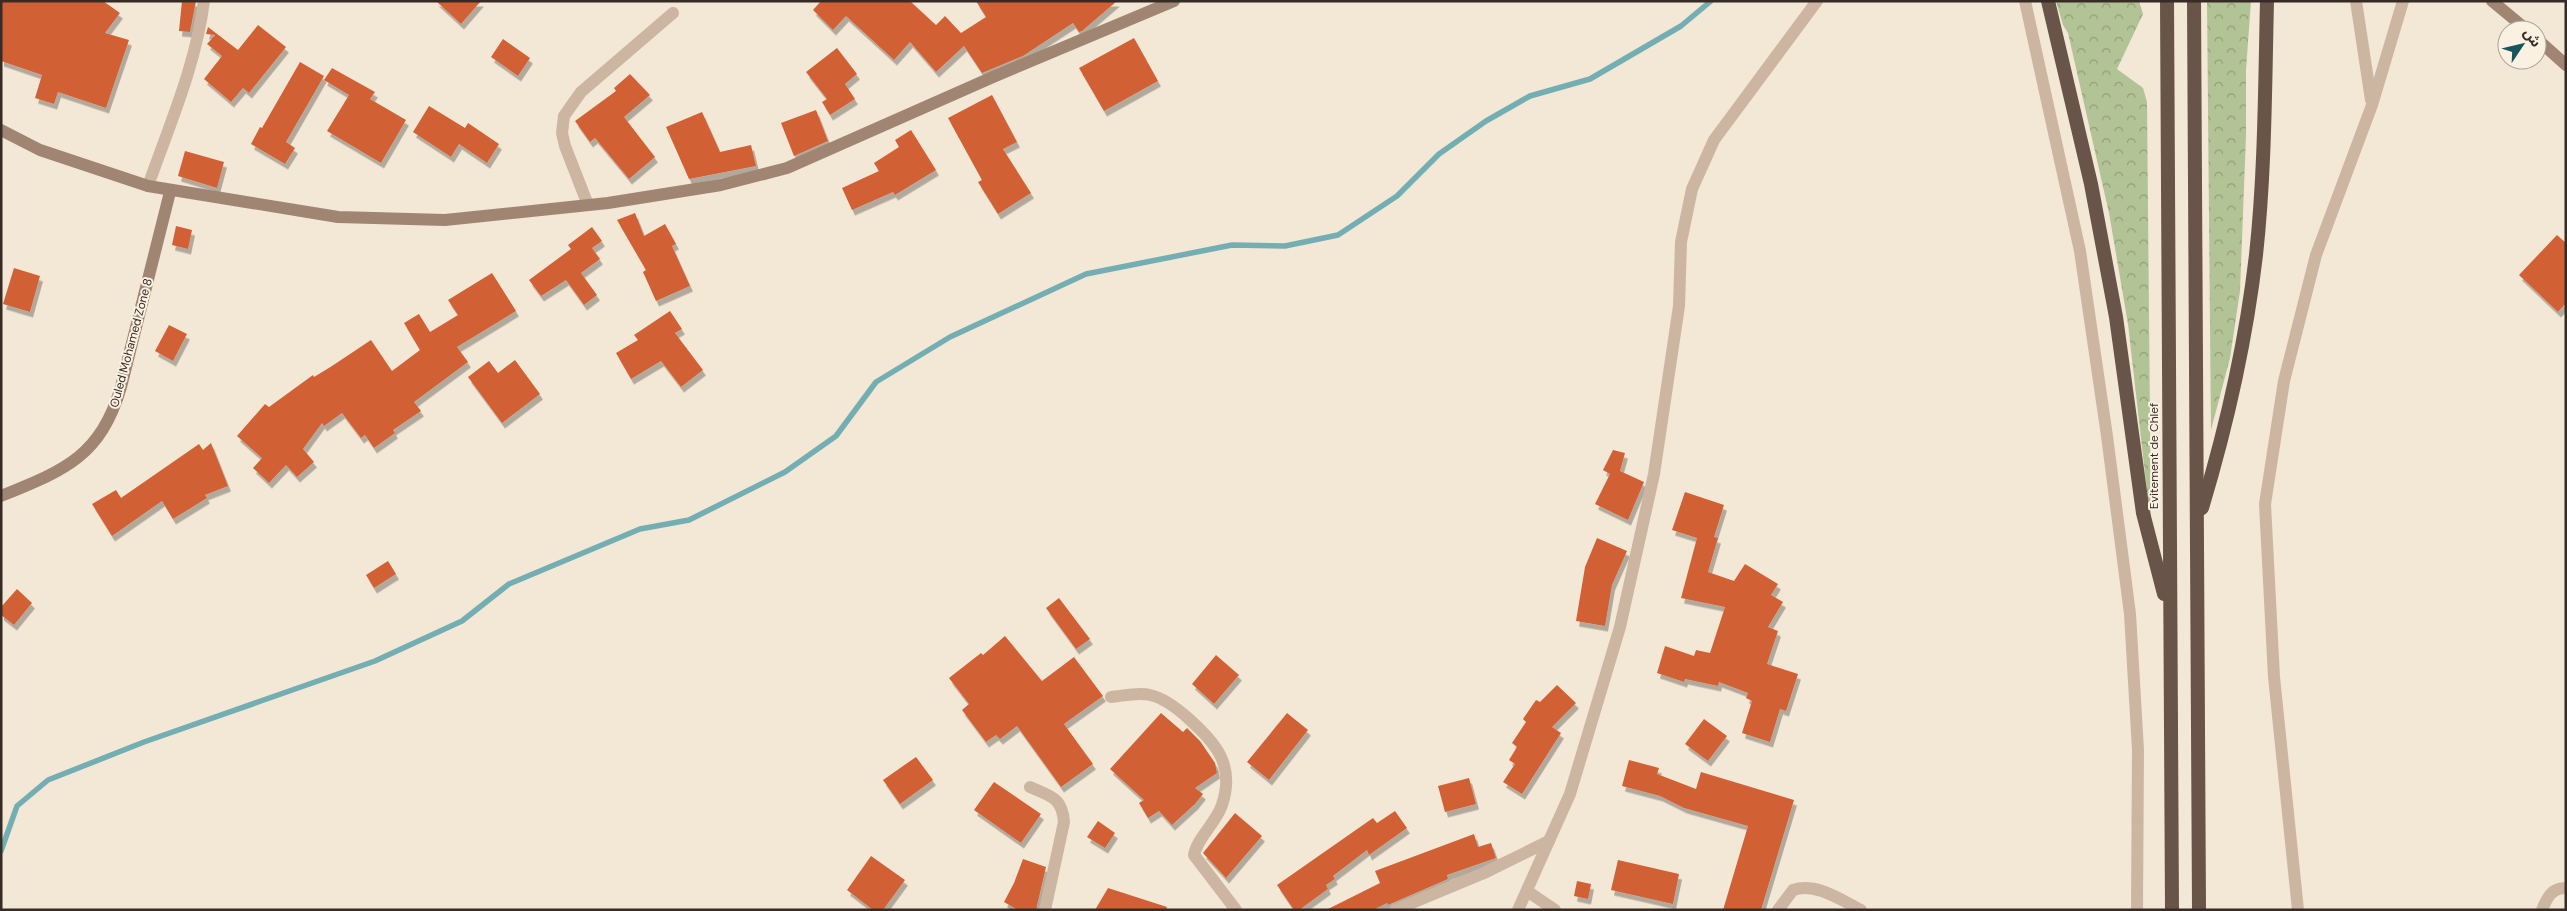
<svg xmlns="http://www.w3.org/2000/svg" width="2567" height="911" viewBox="0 0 2567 911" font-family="'DM Sans','Noto Sans Arabic',sans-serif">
<defs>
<pattern id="forest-crowns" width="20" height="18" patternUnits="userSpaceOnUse" patternTransform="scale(1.25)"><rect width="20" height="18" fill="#b2c395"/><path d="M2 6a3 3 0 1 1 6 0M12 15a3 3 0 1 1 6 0" fill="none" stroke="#929f79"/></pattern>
<filter id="shadow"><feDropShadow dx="3" dy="5.5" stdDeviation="0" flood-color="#0004"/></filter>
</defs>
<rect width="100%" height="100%" fill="#f3e7d6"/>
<g fill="url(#forest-crowns)">
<path d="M2056,1H2139L2143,14L2117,69L2143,88L2147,102L2151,526L2128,324L2109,213L2068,33L2063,25Z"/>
<path d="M2207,1H2251L2246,70V135L2240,291L2230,358L2211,430Z"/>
</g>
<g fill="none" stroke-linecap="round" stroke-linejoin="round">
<path stroke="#73aeb3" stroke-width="5.5" d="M1,851L17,806L48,780L144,742L375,661L462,621L509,584L640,529L689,520L785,472L836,436L876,382L950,337L1086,274L1232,245L1285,246L1338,235L1397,196L1439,154L1486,121L1530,96L1590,79L1681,26L1711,1"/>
</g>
<g fill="#d16136" filter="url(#shadow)">
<path d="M1,1H103L120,13L105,33L129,40L106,108L58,92L54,104L35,98L42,75L1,61Z"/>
<path d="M182,1H196L190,32L179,31Z"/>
<path d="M436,1H481L461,24Z"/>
<path d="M821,1H910L936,25L945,16L961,33L986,17L976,1H1117L1082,31L1079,32L1073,23L1023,56L982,73L964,46L936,72L910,42L894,60L846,16L833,30L813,10Z"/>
<path d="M258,25L286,47L249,93L243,88L231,102L204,79L222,56L207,44L215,35L206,34L208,27L238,50Z"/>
<path d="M1134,38L1158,81L1104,111L1079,68Z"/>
<path d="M503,39L530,58L518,76L491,57Z"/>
<path d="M837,48L857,74L845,84L855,99L830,115L822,102L827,99L806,72Z"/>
<path d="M300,62L324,76L286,142L295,148L285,164L251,144L260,127L262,128Z"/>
<path d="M332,68L375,92L370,99L406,120L381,163L327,131L349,95L324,80Z"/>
<path d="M630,74L650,95L624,117L655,157L629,179L595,138L590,142L575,121L616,91L614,88Z"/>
<path d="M992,95L1017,142L1003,149L1031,193L998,214L978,182L982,180L948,118Z"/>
<path d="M429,106L465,128L468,123L499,144L487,163L459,144L451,157L413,132Z"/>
<path d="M816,110L828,141L794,156L781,123Z"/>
<path d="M702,112L720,152L751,145L756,166L689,179L666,127Z"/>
<path d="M911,130L936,170L895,195L893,192L852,210L842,188L879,171L874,163L899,147L895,140Z"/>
<path d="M185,151L224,162L217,188L178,176Z"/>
<path d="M635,213L644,236L665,224L676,244L672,246L690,286L656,301L643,272L646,270L617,220Z"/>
<path d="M176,226L192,230L188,249L172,245Z"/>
<path d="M592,227L602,241L592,248L600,259L581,273L597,295L584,305L566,280L541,296L529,280L571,249L568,245Z"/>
<path d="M2557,235L2566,243V303L2558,312L2519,275Z"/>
<path d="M14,268L40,276L30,312L3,304Z"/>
<path d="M492,273L516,311L457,347L468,362L414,402L421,411L393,430L395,433L374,448L365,435L361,438L342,413L324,426L322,423L303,449L314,462L297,477L286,465L269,483L253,468L262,458L237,436L265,404L269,407L313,375L314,377L332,366L371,340L392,371L420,350L404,323L419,314L430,332L458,315L448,300Z"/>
<path d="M670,311L682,329L675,333L703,370L681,387L661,361L631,379L616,353L638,340L634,335Z"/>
<path d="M169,325L187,334L173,361L155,351Z"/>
<path d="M515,360L540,394L502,423L468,377L489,361L498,373Z"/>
<path d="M211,443L228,486L205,495L207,498L173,519L162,501L112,536L92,504L116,490L121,498L199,444L203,450Z"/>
<path d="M1613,450L1625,453L1620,471L1644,482L1628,520L1595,504L1610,474L1603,470Z"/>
<path d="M1685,492L1724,505L1714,537L1718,538L1708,572L1734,581L1745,564L1778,584L1771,595L1783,602L1768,627L1778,631L1767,664L1798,674L1786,711L1780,709L1770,742L1742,733L1752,701L1746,698L1748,693L1719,682L1718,686L1685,679L1684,682L1657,673L1665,646L1694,656L1696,650L1710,653L1725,607L1681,598L1697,538L1672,530Z"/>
<path d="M1597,538L1627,551L1612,585L1605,626L1576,621L1585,567Z"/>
<path d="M388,561L396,574L374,588L366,575Z"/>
<path d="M17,589L32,603L14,625L1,615V607Z"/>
<path d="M1059,598L1090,639L1076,649L1046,608Z"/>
<path d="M1005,636L1042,681L1074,657L1103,696L1064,724L1093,764L1061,787L1017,726L1000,739L996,735L986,742L962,710L969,704L949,678L981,653L983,655Z"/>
<path d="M1216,655L1239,675L1214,704L1192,684Z"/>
<path d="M1557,685L1576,703L1552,727L1561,733L1522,794L1503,782L1515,764L1509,760L1517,747L1512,743L1526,722L1523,719L1536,700L1540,702Z"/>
<path d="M1161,713L1183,732L1187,728L1200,741L1215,763L1217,773L1195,788L1203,794L1195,804L1172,825L1159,811L1148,818L1139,803L1144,800L1110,769Z"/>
<path d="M1287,713L1308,730L1269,780L1247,762Z"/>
<path d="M1704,719L1727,736L1708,761L1685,744Z"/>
<path d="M916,757L933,780L900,804L883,780Z"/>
<path d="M1629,760L1659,768L1657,774L1696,789L1701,772L1794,800L1761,910H1723L1748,826L1684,808L1660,796L1622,786Z"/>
<path d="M1469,778L1476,804L1445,812L1438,786Z"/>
<path d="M994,782L1041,814L1021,843L974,810Z"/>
<path d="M1395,811L1407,828L1369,855L1367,850L1333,876L1335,879L1326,885L1328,889L1299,910H1294L1277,885L1373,818L1377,823Z"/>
<path d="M1235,813L1262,836L1226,878L1203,853Z"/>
<path d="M1098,821L1115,833L1105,848L1087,837Z"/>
<path d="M1474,834L1478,847L1491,843L1496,858L1447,875L1448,879L1388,905L1387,903L1373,910H1326L1380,883L1375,871Z"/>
<path d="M871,856L905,880L883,910H873L847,890Z"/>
<path d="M1023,859L1046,867L1036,910H1018L1004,902L1014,883Z"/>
<path d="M1618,860L1679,874L1673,904L1611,890Z"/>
<path d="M1577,881L1591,884L1588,899L1574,896Z"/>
<path d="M1108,888L1167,907L1166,910H1095Z"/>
</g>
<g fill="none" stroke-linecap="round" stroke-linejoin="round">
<g stroke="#ccb6a1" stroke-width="12">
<path d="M2025,1L2080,251L2107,436L2130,614L2138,750L2137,910"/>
<path d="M2356,1L2371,100"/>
<path d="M148,186C169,126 196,65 204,1"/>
<path d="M588,205L565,146L562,133L564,116L581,92L673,13"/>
<path d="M1111,697C1123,696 1138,692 1150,695C1164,698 1178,709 1189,719C1217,744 1235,766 1222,805C1216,823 1197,838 1194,855L1236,910"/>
<path d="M1030,787C1050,796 1062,797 1064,822L1045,910"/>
<path d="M1527,891L1555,910"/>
<path d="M1395,910L1484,873L1549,841"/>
<path d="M1518,910L1570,794L1620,627L1654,474L1679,306L1681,242L1692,189L1714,140L1817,1"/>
<path d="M1778,910L1793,890C1816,882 1841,900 1861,910"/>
<path d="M2298,910L2274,677L2265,504L2284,381L2316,255L2372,105L2403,1"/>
<path d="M2542,910C2547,898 2551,888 2566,888"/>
</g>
<g stroke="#a08573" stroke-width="12">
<path d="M2492,1L2527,30"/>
<path d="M2537,39L2566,65"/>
<path d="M1,130L40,150L148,186L338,217L445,220L608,203L721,185L787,168L993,77L1174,1"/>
<path d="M1,496C65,470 100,457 121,387L170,192"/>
</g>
<g stroke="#685448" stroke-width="14">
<path d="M2048,1L2091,184L2116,317L2143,513L2164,594"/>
<path d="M2167,1L2172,910"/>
<path d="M2194,1L2199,910"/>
<path d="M2202,508C2227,425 2246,341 2256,255C2265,173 2265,85 2267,1"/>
</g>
</g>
<g text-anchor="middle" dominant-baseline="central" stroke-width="4" stroke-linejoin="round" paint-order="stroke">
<g font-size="12" fill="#362b25" stroke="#fbf1e3">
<text transform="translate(131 343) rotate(-75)">Ouled Mohamed Zone 8</text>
<text transform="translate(2154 456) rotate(-90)">Evitement de Chlef</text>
</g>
</g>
<rect width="2567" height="911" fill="none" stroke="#362b25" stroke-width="5"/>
<g transform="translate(2522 45) rotate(55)"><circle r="24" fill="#fbf1e3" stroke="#aca297"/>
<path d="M0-4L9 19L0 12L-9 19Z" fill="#17545b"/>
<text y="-8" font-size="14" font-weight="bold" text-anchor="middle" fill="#362b25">ش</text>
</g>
</svg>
